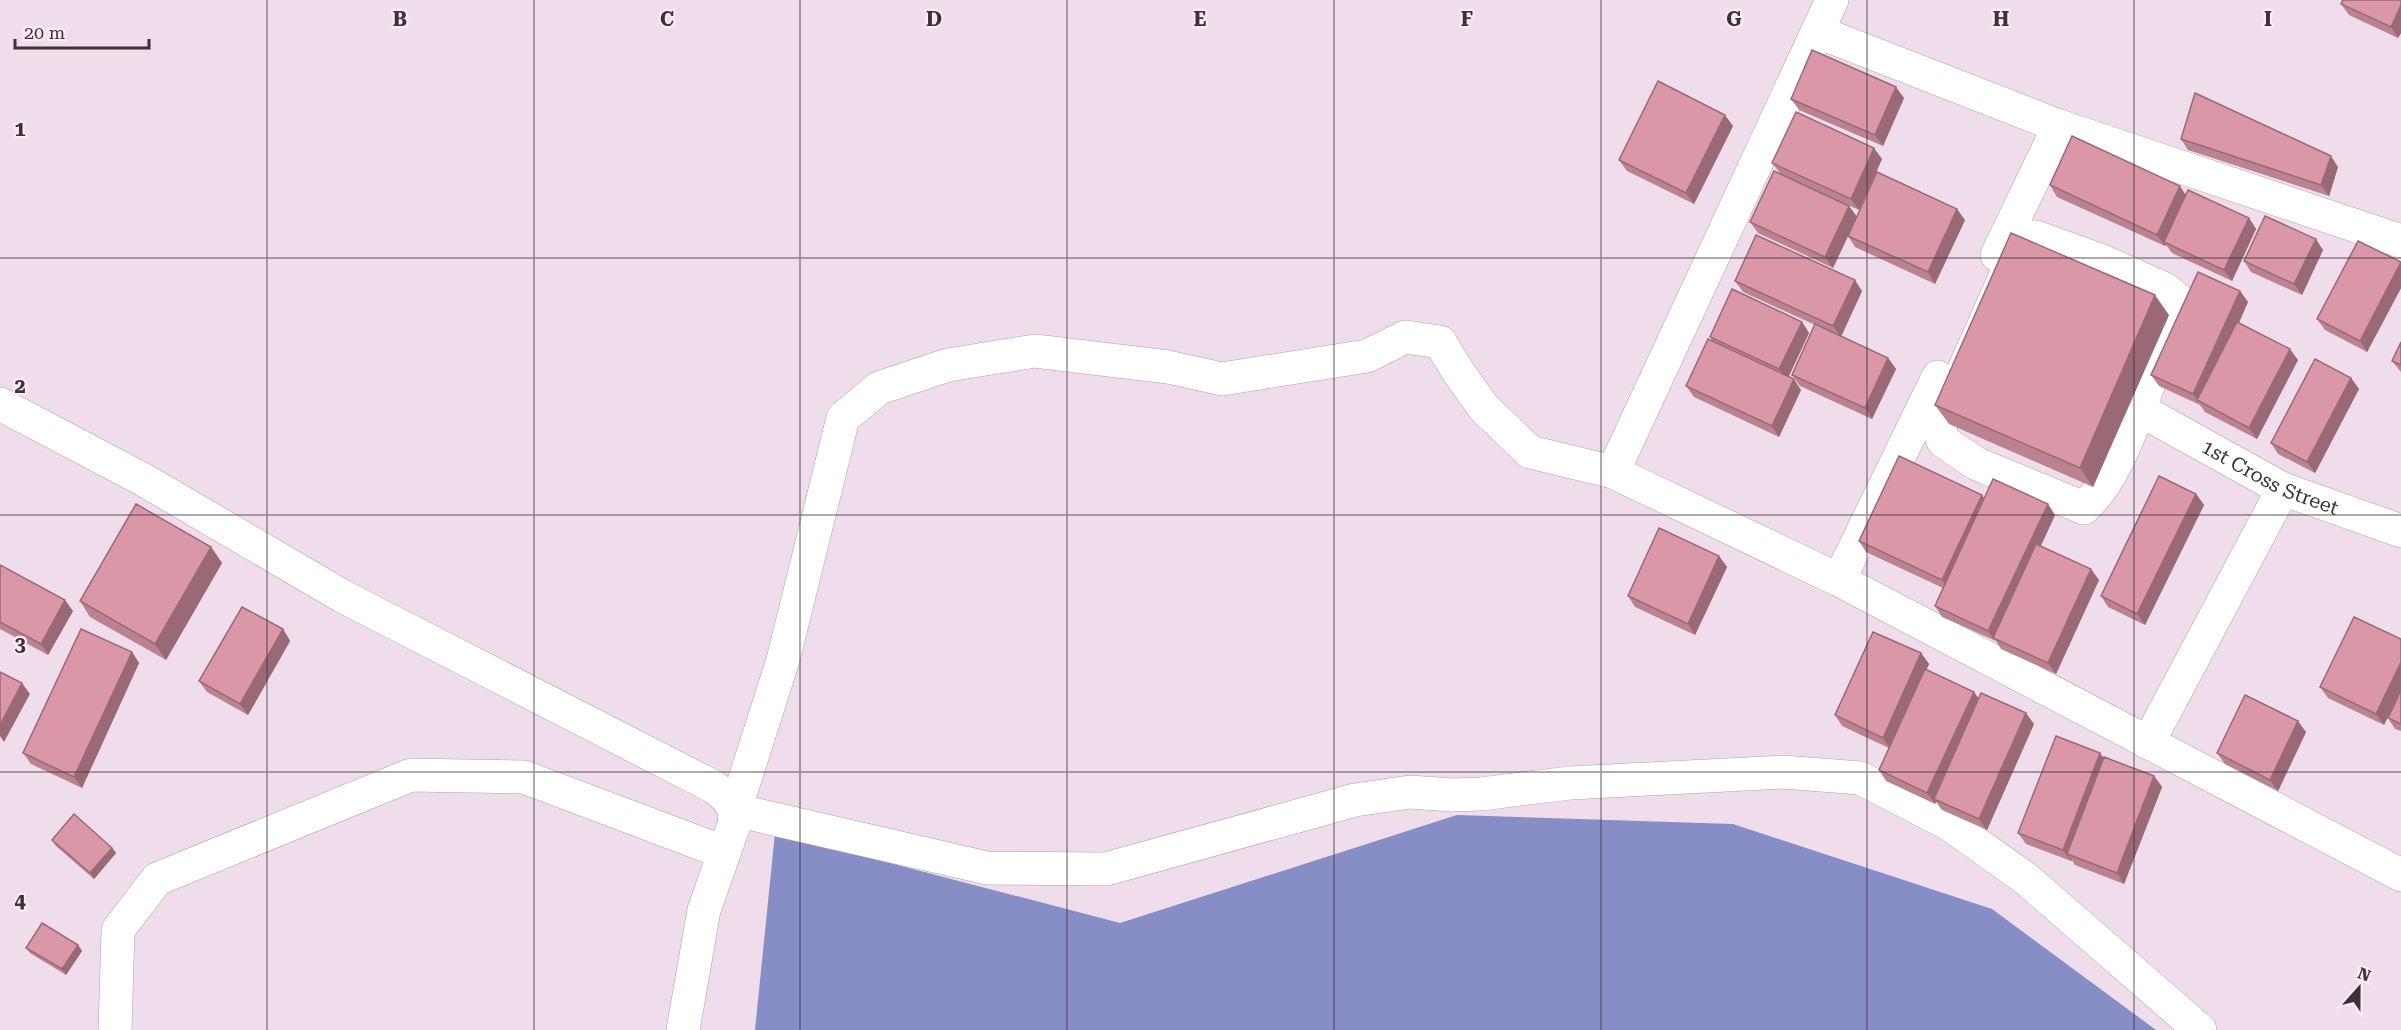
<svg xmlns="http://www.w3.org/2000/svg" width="2401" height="1030" viewBox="0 0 2401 1030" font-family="'Roboto Serif',serif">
<rect width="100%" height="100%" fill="#f0ddeb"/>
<path fill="#878dc5" d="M1457,815L1733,824L1992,909L2156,1030H755L775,833L1120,923Z"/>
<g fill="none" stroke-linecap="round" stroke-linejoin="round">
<g stroke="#b19fac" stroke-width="34">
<g id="minor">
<path d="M1818,32L2059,126L2401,241"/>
<path d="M2023,237H2036L2102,261L2165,289L2182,303C2171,329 2160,355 2150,381C2132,425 2119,474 2084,508L1977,464L1943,441L1940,432L1942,419Z"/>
<path d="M1997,255L2059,126"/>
<path d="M0,404L144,480L342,596L714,787L725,796L735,810L987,868L1106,869L1355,800L1410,792L1452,795L1481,794L1570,783L1783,772L1860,778L1949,824L2025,878L2200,1030"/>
<path id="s1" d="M2140,410L2283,489L2401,531"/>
<path d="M1613,472L1832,0"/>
<path d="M1839,580L1938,377"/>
<path d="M2148,743L2283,489"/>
<path d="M115,1030L118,930L157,879L411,775L524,777L723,852"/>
<path d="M683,1030L704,910L734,825L735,810L783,660L843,418L879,388L948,365L1035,351L1168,367L1222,379L1367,356L1405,337L1440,342L1457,370L1484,408L1530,452L1613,472L1839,580L2401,875"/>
</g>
</g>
<use href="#minor" stroke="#fff" stroke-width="33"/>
</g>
<g fill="#bb8290">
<path d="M2341,0H2401V33L2398,38L2349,15L2341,4L2343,1Z"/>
<path d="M1904,98L1883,146L1799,110L1791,99Z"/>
<path d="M1733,126L1694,204L1627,171L1619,160Z"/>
<path d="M2181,139L2338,167L2329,196L2188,150Z"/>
<path d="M1882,159L1859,210L1812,189L1849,206L1857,217L1965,220L1935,284L1855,247L1848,236L1833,268L1758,233L1750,222L1780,173L1772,163Z"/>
<path d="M2050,185L2186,195L2249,218L2256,229L2232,281L2172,253L2166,245L2165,246L2057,197Z"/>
<path d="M2358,241L2401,263V288L2367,352L2325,330L2317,319Z"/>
<path d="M2323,250L2302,295L2251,272L2244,261Z"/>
<path d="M1735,281L1862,291L1841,336L1888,358L1896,369L1872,419L1800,386L1792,375L1815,325L1743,292Z"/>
<path d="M2240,291L2248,302L2239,323L2298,360L2257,439L2205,412L2200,405L2159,386L2151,375Z"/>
<path d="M2169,315L2093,487L1949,424L1935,405Z"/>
<path d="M1802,322L1809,333L1789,376L1801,390L1779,437L1694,397L1686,386L1713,342L1710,337Z"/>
<path d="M2401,342V372L2392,361Z"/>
<path d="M2351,378L2359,389L2315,473L2278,454L2271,443Z"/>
<path d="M2196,494L2204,505L2145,625L2108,607L2101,596Z"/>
<path d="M1984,499L2055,515L2041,546L2099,580L2056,674L2001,649L1996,641L1942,617L1935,606L1943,588L1866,552L1859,541Z"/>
<path d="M211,547L222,563L166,660L90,617L80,601Z"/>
<path d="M1719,556L1727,567L1695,635L1635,607L1628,596Z"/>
<path d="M0,565L73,611L48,655L0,629Z"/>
<path d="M283,629L290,641L248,715L207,692L199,681Z"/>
<path d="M2401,639V689L2384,725L2328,698L2320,687Z"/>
<path d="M132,652L139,663L82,788L31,764L23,753Z"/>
<path d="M1921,653L1929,664L1926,670L1979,699L2034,724L1987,830L1942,810L1936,802L1935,804L1886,781L1879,770L1889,748L1842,726L1835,715Z"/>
<path d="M2401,690V731L2395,729L2388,718Z"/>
<path d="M2306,732L2278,791L2225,764L2217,753Z"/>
<path d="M2104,758L2154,776L2162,787L2124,884L2075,865L2072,860L2071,861L2026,844L2018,833Z"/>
<path d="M52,840L112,848L116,853L94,879L56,846Z"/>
<path d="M78,945L82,951L66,975L30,953L26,948Z"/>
</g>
<g fill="#996a75">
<path d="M2401,5V33L2398,38L2391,27Z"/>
<path d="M1896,87L1904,98L1883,146L1875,135Z"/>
<path d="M1725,115L1733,126L1694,204L1686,193Z"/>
<path d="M1874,148L1882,159L1859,210L1851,199Z"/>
<path d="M2331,156L2338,167L2329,196L2321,185Z"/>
<path d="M2180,186L2187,197L2164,242L2166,245L2165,246L2157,235Z"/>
<path d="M1849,206L1857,217L1833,268L1825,257Z"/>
<path d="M1957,209L1965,220L1935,284L1928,272Z"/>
<path d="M2249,218L2256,229L2232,281L2224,270Z"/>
<path d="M2316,239L2323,250L2302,295L2294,284Z"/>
<path d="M2401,262V288L2367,352L2360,341Z"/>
<path d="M1855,280L1862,291L1841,337L1833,326Z"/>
<path d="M2240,291L2248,302L2202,403L2198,401L2193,394Z"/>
<path d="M2155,295L2169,315L2093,487L2080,468Z"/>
<path d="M1802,322L1809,333L1787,380L1779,369Z"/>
<path d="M2290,349L2298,360L2257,439L2249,428Z"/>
<path d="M1888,358L1896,369L1872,419L1865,408Z"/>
<path d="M2351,378L2359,389L2315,473L2307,462Z"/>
<path d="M1794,379L1801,390L1779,437L1772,426Z"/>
<path d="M2196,494L2204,505L2145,625L2137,614Z"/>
<path d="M1982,495L1990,506L1949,591L1942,580Z"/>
<path d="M2048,504L2055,515L1997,639L1993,638L1996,642L1988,631Z"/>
<path d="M211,547L222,563L166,660L155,644Z"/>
<path d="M1719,556L1727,567L1695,635L1688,624Z"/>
<path d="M2091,569L2099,580L2056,674L2048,663Z"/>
<path d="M65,600L73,611L48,655L41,644Z"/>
<path d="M283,629L290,641L248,715L240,704Z"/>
<path d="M132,652L139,663L82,788L74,777Z"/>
<path d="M1921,653L1929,664L1890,749L1883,738Z"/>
<path d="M2401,662V689L2384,725L2376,714Z"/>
<path d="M22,683L30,694L4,742L0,736V725Z"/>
<path d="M1974,692L1982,703L1934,799L1936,802L1935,804L1927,793Z"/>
<path d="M2026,713L2034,724L1987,830L1979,819Z"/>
<path d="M2298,721L2306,732L2278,791L2270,780Z"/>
<path d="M2100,753L2108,764L2067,854L2072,860L2071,861L2063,850Z"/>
<path d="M2154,776L2162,787L2124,884L2117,873Z"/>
<path d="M112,848L116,853L94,879L90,873Z"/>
<path d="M78,945L82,951L66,975L62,969Z"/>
</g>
<g fill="#da97a7" stroke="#996a75" stroke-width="1.5">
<path d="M2343,0H2401V5L2391,27L2341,4Z"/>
<path d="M1812,50L1896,87L1875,135L1791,99Z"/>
<path d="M1658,81L1725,115L1686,193L1619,160Z"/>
<path d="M2195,93L2331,156L2321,185L2181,139Z"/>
<path d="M1796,112L1874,148L1851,199L1772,163Z"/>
<path d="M2072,136L2180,186L2157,235L2050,185Z"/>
<path d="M1774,171L1849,206L1825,257L1750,222Z"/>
<path d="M1877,172L1957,209L1928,272L1848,236Z"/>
<path d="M2188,190L2249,218L2224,270L2164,242Z"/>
<path d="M2265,216L2316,239L2294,284L2244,261Z"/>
<path d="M2011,233L2155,295L2080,468L1935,405Z"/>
<path d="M1756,235L1855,280L1833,326L1735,281Z"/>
<path d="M2358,241L2401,262L2360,341L2317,319Z"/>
<path d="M2198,272L2240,291L2193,394L2151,375Z"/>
<path d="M1732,289L1802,322L1779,369L1710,337Z"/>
<path d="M2237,322L2290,349L2249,428L2197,400Z"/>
<path d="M1815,324L1888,358L1865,408L1792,375Z"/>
<path d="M1708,339L1794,379L1772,426L1686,386Z"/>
<path d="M2401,342V365L2392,361Z"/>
<path d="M2315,359L2351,378L2307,462L2271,443Z"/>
<path d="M1899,456L1982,495L1942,580L1859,541Z"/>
<path d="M2159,476L2196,494L2137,614L2101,596Z"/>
<path d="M1993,479L2048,504L1988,631L1935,606Z"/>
<path d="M136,504L211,547L155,644L80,601Z"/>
<path d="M1659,528L1719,556L1688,624L1628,596Z"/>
<path d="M2036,544L2091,569L2048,663L1993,638Z"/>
<path d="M0,565L65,600L41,644L0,622Z"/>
<path d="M242,607L283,629L240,704L199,681Z"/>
<path d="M2354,617L2401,639V662L2376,714L2320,687Z"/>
<path d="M81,629L132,652L74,777L23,753Z"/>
<path d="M1873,632L1921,653L1883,738L1835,715Z"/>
<path d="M1925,669L1974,692L1927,793L1879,770Z"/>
<path d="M0,672L22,683L0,725Z"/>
<path d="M2401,690V724L2388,718Z"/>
<path d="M1981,693L2026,713L1979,819L1934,799Z"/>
<path d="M2245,695L2298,721L2270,780L2217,753Z"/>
<path d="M2056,736L2100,753L2063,850L2018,833Z"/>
<path d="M2104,757L2154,776L2117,873L2067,854Z"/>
<path d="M74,814L112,848L90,873L52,840Z"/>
<path d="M42,923L78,945L62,969L26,948Z"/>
</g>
<path fill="none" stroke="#3a3238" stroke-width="1.5" stroke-opacity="0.55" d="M267,0V1030M534,0V1030M800,0V1030M1067,0V1030M1334,0V1030M1601,0V1030M1867,0V1030M2134,0V1030M0,258H2401M0,515H2401M0,772H2401"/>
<g text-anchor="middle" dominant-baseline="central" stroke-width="4.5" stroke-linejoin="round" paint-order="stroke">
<g font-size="20" fill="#3a3238" stroke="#fdeaf8">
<text stroke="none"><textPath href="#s1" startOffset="147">1st Cross Street</textPath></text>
</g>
</g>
<g font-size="20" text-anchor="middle" font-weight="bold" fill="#3a3238" stroke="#fdeaf8" stroke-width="4.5" stroke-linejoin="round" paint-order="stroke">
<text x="400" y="26">B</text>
<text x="667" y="26">C</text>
<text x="934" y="26">D</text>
<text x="1200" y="26">E</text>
<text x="1467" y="26">F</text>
<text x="1734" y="26">G</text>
<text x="2001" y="26">H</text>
<text x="2268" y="26">I</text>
<text x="20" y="136">1</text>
<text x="20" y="393">2</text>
<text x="20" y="651">3</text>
<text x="20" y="908">4</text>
</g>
<g transform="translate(2359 988) rotate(21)" stroke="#fdeaf8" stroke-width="4.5" paint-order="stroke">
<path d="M0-4.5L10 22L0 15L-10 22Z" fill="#3a3238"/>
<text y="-9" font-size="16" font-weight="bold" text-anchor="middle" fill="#3a3238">N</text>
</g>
<path d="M15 39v9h134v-9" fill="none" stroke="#3a3238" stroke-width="3"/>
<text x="24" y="39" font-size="18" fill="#3a3238" stroke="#fdeaf8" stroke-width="4.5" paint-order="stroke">20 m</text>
</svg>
